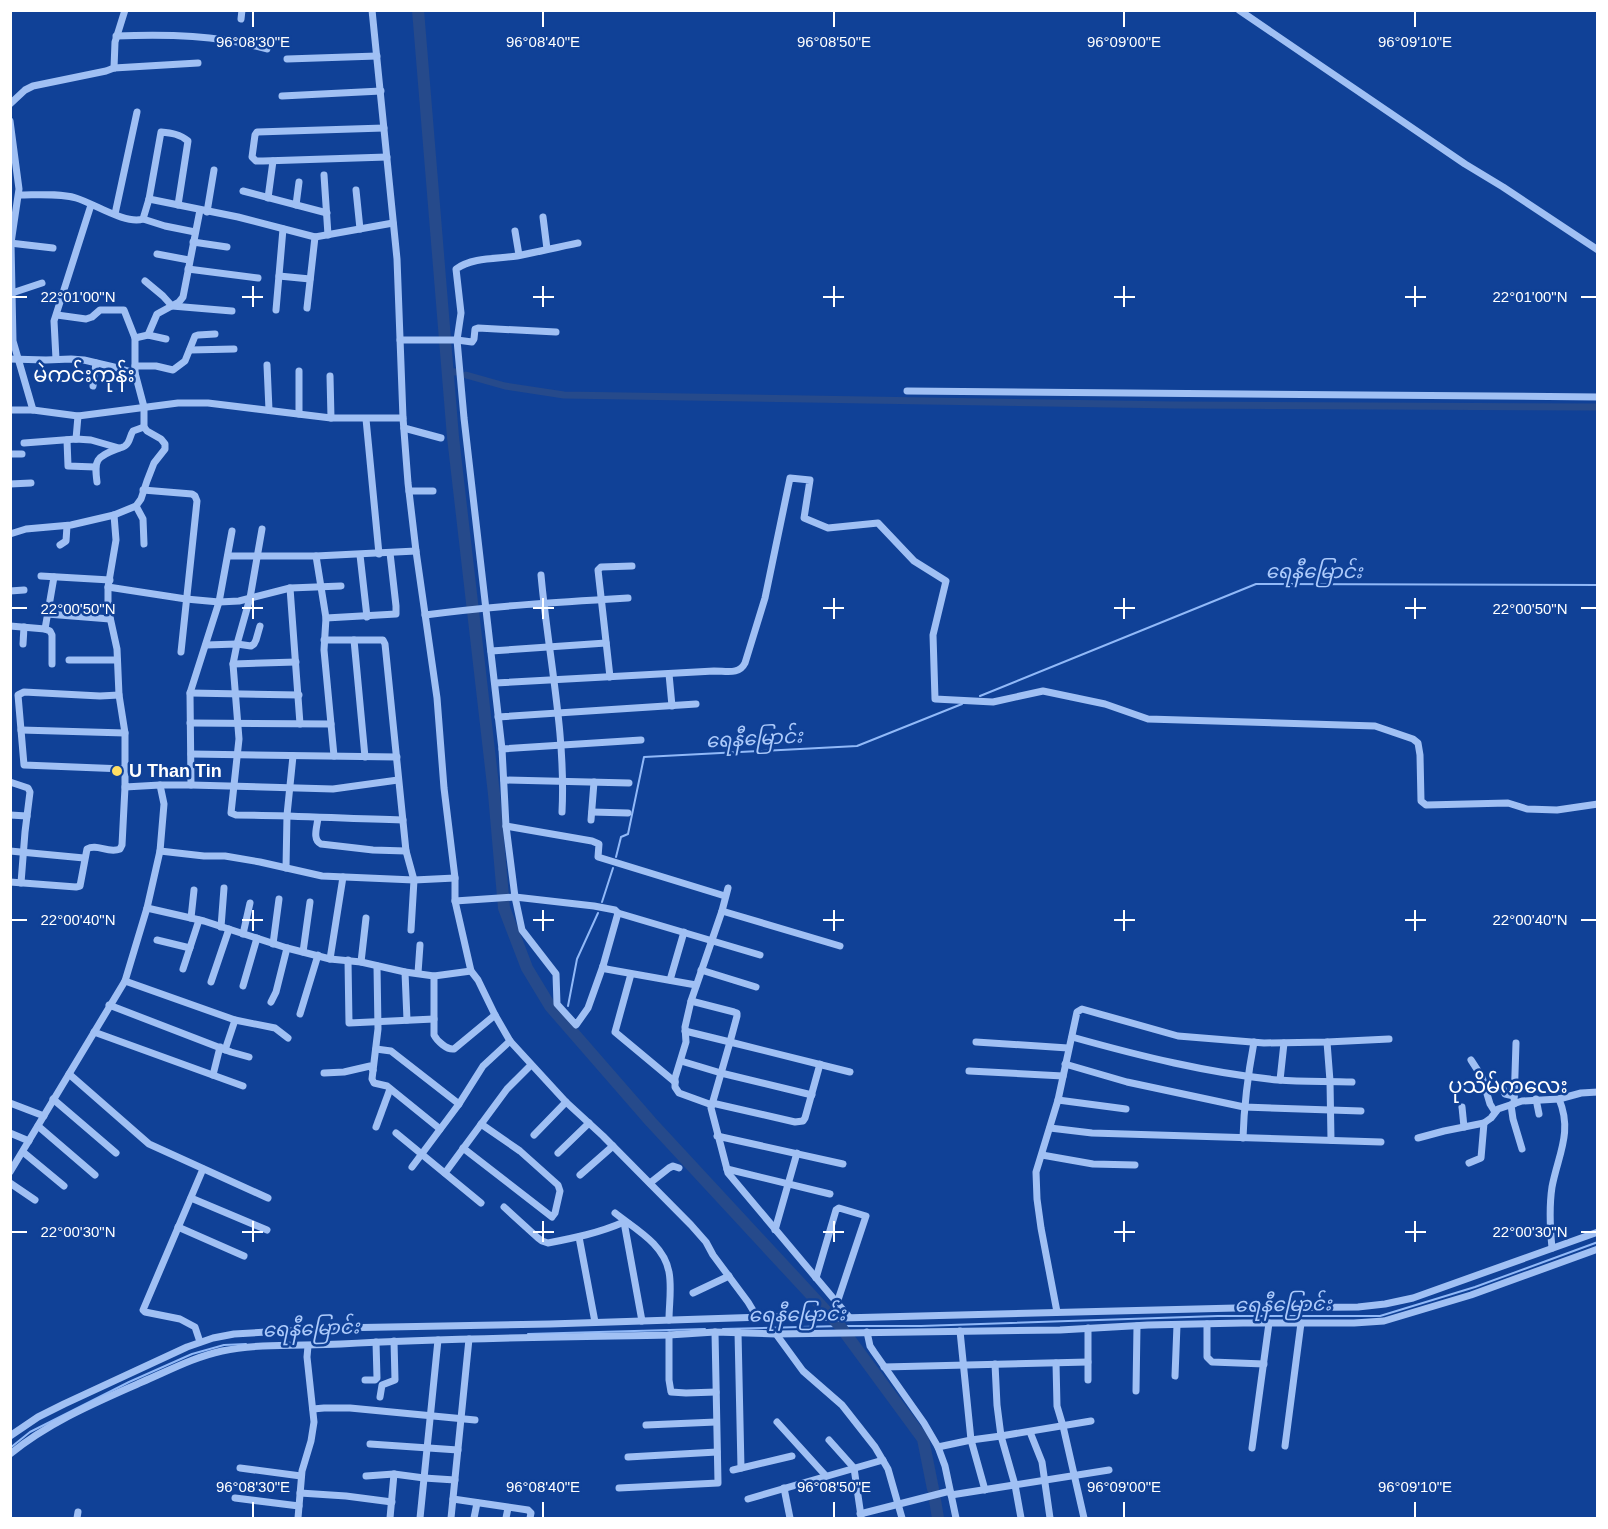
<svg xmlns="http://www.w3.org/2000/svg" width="1608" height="1529" viewBox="0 0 1608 1529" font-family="Helvetica,'Noto Sans Myanmar',sans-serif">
<rect width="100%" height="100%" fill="#104197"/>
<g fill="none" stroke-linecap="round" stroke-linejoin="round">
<g stroke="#91b9f8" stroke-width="2">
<path d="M980,696L1256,584L1598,585"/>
<path d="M616,857L621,837L628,834L644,757L857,746L962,704"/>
<path d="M602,902L613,868"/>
<path d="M568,1006L577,959L598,913"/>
<path d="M723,1329L840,1326H921L1218,1316H1380L1475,1287L1598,1242"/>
<path d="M528,1334L705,1329"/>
<path d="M10,1448L30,1432L129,1382L192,1354L224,1345L246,1344"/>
</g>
<g stroke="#264a8b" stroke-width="7">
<path d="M448,371L455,372"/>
<path d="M466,375L505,386L564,395L1175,405L1598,407"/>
</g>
<g stroke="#264a8b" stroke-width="12">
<path d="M418,10L453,437L494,794L504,908L527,968L550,1006L651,1122L840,1326L923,1439L933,1489"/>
<path d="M935,1500L938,1518"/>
</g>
<g stroke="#a0c0f4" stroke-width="7">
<path d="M372,10L397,259L403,418L408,483L416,551L437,698L444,788L455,878V901L471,971L478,980L495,1015L510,1041L566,1102L603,1136L691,1225L706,1242L713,1255L748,1302L757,1317"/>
<path d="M1239,10L1465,164L1503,187L1598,250"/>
<path d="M241,19L242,10"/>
<path d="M116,36C167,34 219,35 267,49"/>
<path d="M287,59L377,56"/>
<path d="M114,68L115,42L125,10"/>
<path d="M282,96L381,91"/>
<path d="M10,104L25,90L33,86L106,71L114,68L198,63"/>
<path d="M10,121L19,189L11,243L13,341L33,410"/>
<path d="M384,128L257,132L255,135L252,157L256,161H263L387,157"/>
<path d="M324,175L328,235"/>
<path d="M356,190L360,229"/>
<path d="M243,191L327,213"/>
<path d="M19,195C37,195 59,193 76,198C93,203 126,225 143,219L149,199L161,132C171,133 180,134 188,141L178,205"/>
<path d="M268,198L273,161"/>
<path d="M149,199L238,217L315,237L393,223"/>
<path d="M296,205L299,182"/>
<path d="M207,212L214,170"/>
<path d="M115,214L137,112"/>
<path d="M543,217L547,249"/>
<path d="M143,219L165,226L195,232"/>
<path d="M515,231L519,255"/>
<path d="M193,242L227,247"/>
<path d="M10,243L53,248"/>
<path d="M578,243C558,247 537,252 517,256C497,259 473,257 456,269L461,313L457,340L464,418L502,749L506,826L515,897L522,930L556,974L557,1004L576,1025L588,1008L603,966L618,913"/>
<path d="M157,254L189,260"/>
<path d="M188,269L258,278"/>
<path d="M279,276L310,279"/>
<path d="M145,281L163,296L172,306L232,311"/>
<path d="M12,293L42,283"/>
<path d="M307,308L315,237"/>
<path d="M276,310L283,229"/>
<path d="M57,315L86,319L92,317L100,310H124L135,338V373"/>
<path d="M148,335L157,314L179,302L183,297L200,210"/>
<path d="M135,338L148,335L166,339"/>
<path d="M400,340H457L472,342L474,339L475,329L478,328L556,332"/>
<path d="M190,350L234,349"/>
<path d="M10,359L46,360L71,359L84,360L118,368L135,373L144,407V427L147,431L161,439L165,444V449L154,463L147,481L141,499L136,506L114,515L71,525L26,529L10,534"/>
<path d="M56,359L54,321L91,205"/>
<path d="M267,365L269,410"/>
<path d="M135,366H156L173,370L185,361L195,336L198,335L215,334"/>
<path d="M330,376L331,418"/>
<path d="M93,386L96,363"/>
<path d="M907,391L1598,397"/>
<path d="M10,410H33L78,416L178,403H208L331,418H403"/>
<path d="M299,414V371"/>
<path d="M366,419L379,554"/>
<path d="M404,428L441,438"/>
<path d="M76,439L78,416"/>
<path d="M67,440L68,466L95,467"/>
<path d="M24,443L76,439L91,440L119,448"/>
<path d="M10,454H22"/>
<path d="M97,482C94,460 96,457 117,449C119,448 125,447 126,445C130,442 130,435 133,431L144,427"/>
<path d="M10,484L31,483"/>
<path d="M143,490L192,494L195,496L197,501L181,652"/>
<path d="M409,491H433"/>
<path d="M136,506L143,519L144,544"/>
<path d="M262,529L250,598L237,644L233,664L239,739L231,813L236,815C292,815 347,819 403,820"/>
<path d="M60,545L66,541L67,526"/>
<path d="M360,555L367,617"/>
<path d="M228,556H316L416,551"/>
<path d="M316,556L326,618L324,650L334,756"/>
<path d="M541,575C548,654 566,733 562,812"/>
<path d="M41,576L110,580"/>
<path d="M108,587L186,599L219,602L239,601L290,588L341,586"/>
<path d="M290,588L300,724"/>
<path d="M10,591L24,590"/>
<path d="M47,614L110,619"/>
<path d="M425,615C492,606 560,602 628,598"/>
<path d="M326,618L396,614V606L390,553"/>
<path d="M10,626L45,629L50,631L52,635V664"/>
<path d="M45,629L54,577"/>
<path d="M324,640H383L385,644L406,851L414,880L411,930"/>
<path d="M354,640L365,757"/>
<path d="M23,644L24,627"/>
<path d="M206,645L237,644L251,646L254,644L256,640L260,626"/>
<path d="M491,651L606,643"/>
<path d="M69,660H117"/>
<path d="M233,664L296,662"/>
<path d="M669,674L672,706"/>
<path d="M610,677L598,570L601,567L632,566"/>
<path d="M495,683L714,671C727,671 739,675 745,663L765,598L790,478L810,480L804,518L828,528L878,523L914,561L946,581L933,635L935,699L993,702L1043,691L1105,704L1148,719L1375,726L1413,739L1418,743L1420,755L1421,801L1426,805L1508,803L1527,809L1557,810L1598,804"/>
<path d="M190,693L299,695"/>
<path d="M119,695L100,696L24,692L18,695L24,765L124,769"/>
<path d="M498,717L696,704"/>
<path d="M190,723L331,724"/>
<path d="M21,730L125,733"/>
<path d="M502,749L641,740"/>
<path d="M191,754L397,757"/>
<path d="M504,780L629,783"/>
<path d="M10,782L28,788L30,792L25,832L21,883"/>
<path d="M160,785H191L333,789L398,780"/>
<path d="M191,785L190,693L219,602L232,531"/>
<path d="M592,812L628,813"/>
<path d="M10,815L27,816"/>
<path d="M318,818C317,827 312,840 321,844L373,850L406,851"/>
<path d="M591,820L594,782"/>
<path d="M506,826L592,841L599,844L598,857L725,896"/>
<path d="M10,851L84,858"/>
<path d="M160,851L204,856H225L260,862L322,876L414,880L455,878"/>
<path d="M286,868L287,815L293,756"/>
<path d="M10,882L76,887L80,886L87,849C97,843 108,854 120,849L122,845L125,787"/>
<path d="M455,901L515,897L594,906L615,910L618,913L760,955"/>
<path d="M147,908L204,921L287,948L330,959L361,962L405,972L434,976L471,971"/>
<path d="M722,911L840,946"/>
<path d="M191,918L194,890"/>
<path d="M221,927L224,888"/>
<path d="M243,934L250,903"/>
<path d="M157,940L190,948"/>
<path d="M273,944L279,899"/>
<path d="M303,952L310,902"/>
<path d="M330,959L343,877"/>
<path d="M348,960L349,1023L434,1019"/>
<path d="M361,962L366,918"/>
<path d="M377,966L378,1029L372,1079L374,1083L387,1086L440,1129"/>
<path d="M603,966L606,969L696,985"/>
<path d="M183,969L199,920"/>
<path d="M701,970L756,987"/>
<path d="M405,972L407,1020"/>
<path d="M418,973L420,945"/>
<path d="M631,974L615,1032L675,1082"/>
<path d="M434,976V1035C437,1041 447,1050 454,1049L495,1015"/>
<path d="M670,980L684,932"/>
<path d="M125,981L235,1020L275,1028L288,1038"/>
<path d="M211,982L229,929"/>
<path d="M243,986L257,938"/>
<path d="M271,1002L276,992L287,948"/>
<path d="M109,1005L231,1052L249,1057"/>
<path d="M300,1014L318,955"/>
<path d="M685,1031L730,1042L737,1016V1013L734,1012L691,1001"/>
<path d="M94,1032L243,1086"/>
<path d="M1072,1037C1140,1056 1208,1073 1278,1080C1303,1082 1327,1081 1352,1082"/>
<path d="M976,1042L1068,1048"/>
<path d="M1327,1042L1330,1081L1331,1140"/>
<path d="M376,1049L391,1051L459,1104"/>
<path d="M225,1050L235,1020"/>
<path d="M1471,1060L1482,1077L1490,1104L1495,1112"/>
<path d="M681,1061L721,1073L812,1095"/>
<path d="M1065,1064L1127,1082L1244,1107L1361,1111"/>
<path d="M969,1071L1063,1076"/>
<path d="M324,1073L344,1072L370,1066L373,1070"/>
<path d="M69,1074L149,1144L268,1198"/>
<path d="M213,1075L220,1047"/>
<path d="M1280,1080L1284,1043"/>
<path d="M1502,1086L1505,1094L1514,1096"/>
<path d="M53,1099L116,1153"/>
<path d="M1536,1099L1539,1114"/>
<path d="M1058,1100L1126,1109"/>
<path d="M10,1103L44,1116"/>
<path d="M712,1103L795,1122L803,1121L805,1118L820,1064"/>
<path d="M1514,1104L1516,1043"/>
<path d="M712,1105L679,1093L675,1087V1078L686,1042L685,1027L691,1001L722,911L728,888"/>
<path d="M1511,1105L1513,1119L1522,1149"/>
<path d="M1462,1107L1464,1127"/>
<path d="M38,1126L95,1175"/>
<path d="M376,1127L390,1089"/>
<path d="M1050,1128L1092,1133L1381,1142"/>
<path d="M10,1133L29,1141"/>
<path d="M396,1133L481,1203"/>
<path d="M534,1135L566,1102"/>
<path d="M717,1136L843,1164"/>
<path d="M1243,1138C1244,1105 1248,1074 1254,1042"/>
<path d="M1418,1138L1444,1131L1484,1123L1491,1118L1498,1109L1522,1101L1559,1099L1581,1093L1598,1092"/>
<path d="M463,1148L552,1217L555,1213L560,1191L558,1185L520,1151L481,1124"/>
<path d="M23,1152L64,1186"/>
<path d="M558,1153L589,1123"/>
<path d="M1042,1155L1093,1164L1135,1165"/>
<path d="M1469,1163L1481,1158L1484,1123"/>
<path d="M412,1167L459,1104L483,1066L510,1041"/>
<path d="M727,1169L830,1194"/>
<path d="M10,1172L125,981L147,908L160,851L164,804L160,785L125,787V733L119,695L117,649L108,608V587L116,540L114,515"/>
<path d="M445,1173L507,1089L531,1065"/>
<path d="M580,1175L613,1146"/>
<path d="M10,1183L35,1200"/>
<path d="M650,1183L669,1168L673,1166L679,1168"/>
<path d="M191,1198L267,1230"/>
<path d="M504,1207L538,1238L542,1241L548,1243C574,1238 599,1233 624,1222L629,1224"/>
<path d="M615,1213C635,1229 664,1244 669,1272C672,1288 669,1304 669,1320"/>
<path d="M624,1222L642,1321"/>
<path d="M178,1227L244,1256"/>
<path d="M775,1230L797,1153"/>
<path d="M579,1237L595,1322"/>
<path d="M1552,1248C1550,1228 1549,1207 1552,1187C1558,1155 1573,1132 1559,1099"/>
<path d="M816,1278L836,1210L839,1208L866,1216L837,1303"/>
<path d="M693,1293L729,1276"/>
<path d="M1057,1312L1041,1228L1037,1199L1036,1172L1058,1100L1077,1012L1082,1009L1178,1036L1264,1043L1327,1042L1389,1039"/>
<path d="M849,1317L728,1173L711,1108L730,1042L850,1072"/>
<path d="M1207,1324V1357L1212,1362L1264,1364"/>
<path d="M1088,1328V1380"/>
<path d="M960,1331L971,1440L985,1490"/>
<path d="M738,1332L741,1468"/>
<path d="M867,1332L870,1346L874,1352L924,1423L938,1447L945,1466L956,1518"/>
<path d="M776,1334L1060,1330L1148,1325L1243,1323H1354L1384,1321L1471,1295L1598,1249"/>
<path d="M669,1335V1380L671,1392L686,1393L716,1392"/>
<path d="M200,1342L195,1327L180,1319L145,1312L143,1310L203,1169"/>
<path d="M1056,1363L1057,1406L1063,1426L1084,1518"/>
<path d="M995,1364L997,1405L1001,1436L1015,1485L1021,1518"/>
<path d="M884,1367L1088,1362"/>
<path d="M1175,1376L1177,1325"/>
<path d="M365,1380H375L377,1378L376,1342"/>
<path d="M1136,1391L1137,1326"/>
<path d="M380,1397L382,1385L395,1380L394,1341"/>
<path d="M313,1409L324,1408H350L475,1420"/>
<path d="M777,1422L826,1476"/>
<path d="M646,1425L716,1422"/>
<path d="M1030,1432L1042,1462L1050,1518"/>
<path d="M10,1436L38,1417L64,1404L187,1347L213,1338L234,1334L335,1328L550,1324L791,1316L841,1318L1236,1308L1358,1307L1385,1304L1413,1298L1598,1232"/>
<path d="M829,1440L854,1468L861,1516"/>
<path d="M370,1444L458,1450"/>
<path d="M1285,1446L1301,1323"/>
<path d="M938,1447L971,1440L1001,1436L1091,1421"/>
<path d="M1252,1448L1269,1323"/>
<path d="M10,1454C51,1421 95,1403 142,1382C168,1371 194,1357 222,1351C261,1343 302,1346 341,1344C450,1338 559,1337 669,1335L715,1332L776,1334L803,1371L842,1405L875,1447L888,1469L902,1518"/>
<path d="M628,1457L717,1452"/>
<path d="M240,1468L301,1476"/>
<path d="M733,1470L792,1456"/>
<path d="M366,1476L394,1474L424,1478L455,1480"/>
<path d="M619,1488L718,1483L715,1332"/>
<path d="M784,1488L790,1518"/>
<path d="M300,1493L346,1496L392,1502"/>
<path d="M951,1495L1109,1470"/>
<path d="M235,1498L299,1506"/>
<path d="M453,1499L528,1510L531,1513L530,1518"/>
<path d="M748,1499L883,1460"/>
<path d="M860,1514L950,1491"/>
<path d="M77,1518L78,1512"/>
<path d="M298,1518L302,1471L311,1441L314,1422L307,1357L308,1346"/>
<path d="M390,1518L394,1474"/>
<path d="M420,1518L438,1340"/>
<path d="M451,1518L469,1339"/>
<path d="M474,1518L477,1503"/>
<path d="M506,1518L508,1508"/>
</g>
</g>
<path fill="none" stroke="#fff" stroke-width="2" d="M253,12V27M543,12V27M834,12V27M1124,12V27M1415,12V27M253,286V307M543,286V307M834,286V307M1124,286V307M1415,286V307M12,297H27M242,297H263M533,297H554M823,297H844M1114,297H1135M1405,297H1426M1581,297H1596M253,598V619M543,598V619M834,598V619M1124,598V619M1415,598V619M12,608H27M242,608H263M533,608H554M823,608H844M1114,608H1135M1405,608H1426M1581,608H1596M253,910V931M543,910V931M834,910V931M1124,910V931M1415,910V931M12,920H27M242,920H263M533,920H554M823,920H844M1114,920H1135M1405,920H1426M1581,920H1596M253,1221V1242M543,1221V1242M834,1221V1242M1124,1221V1242M1415,1221V1242M12,1232H27M242,1232H263M533,1232H554M823,1232H844M1114,1232H1135M1405,1232H1426M1581,1232H1596M253,1502V1517M543,1502V1517M834,1502V1517M1124,1502V1517M1415,1502V1517"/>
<circle fill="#ffde63" stroke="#104197" stroke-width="2" cx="117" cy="771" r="6"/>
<g text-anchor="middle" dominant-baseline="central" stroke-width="5" stroke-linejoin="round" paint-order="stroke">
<g font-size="18" font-weight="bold" fill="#fff" stroke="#104197" text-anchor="start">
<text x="129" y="771">U Than Tin</text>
</g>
<g font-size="20" font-style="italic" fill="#accafb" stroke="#104197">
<text x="1314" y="571">ရေနီမြောင်း</text>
<text transform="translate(754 738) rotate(-3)">ရေနီမြောင်း</text>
<text transform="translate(1283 1304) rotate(-1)">ရေနီမြောင်း</text>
<text transform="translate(797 1314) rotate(-1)">ရေနီမြောင်း</text>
<text transform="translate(311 1328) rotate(-2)">ရေနီမြောင်း</text>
</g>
<g font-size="21" fill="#fff" stroke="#104197">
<text x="84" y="374">မဲကင်းကုန်း</text>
<text x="1508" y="1085">ပုသိမ်ကလေး</text>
</g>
</g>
<g font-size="15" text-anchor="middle" fill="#fff" stroke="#104197" stroke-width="5" stroke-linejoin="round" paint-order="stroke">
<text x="253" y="47">96°08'30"E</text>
<text x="543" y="47">96°08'40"E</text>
<text x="834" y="47">96°08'50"E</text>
<text x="1124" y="47">96°09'00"E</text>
<text x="1415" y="47">96°09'10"E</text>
<text x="78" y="302">22°01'00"N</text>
<text x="1530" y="302">22°01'00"N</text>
<text x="78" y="614">22°00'50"N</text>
<text x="1530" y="614">22°00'50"N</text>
<text x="78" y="925">22°00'40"N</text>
<text x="1530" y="925">22°00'40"N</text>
<text x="78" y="1237">22°00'30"N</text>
<text x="1530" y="1237">22°00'30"N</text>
<text x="253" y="1492">96°08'30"E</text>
<text x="543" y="1492">96°08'40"E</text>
<text x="834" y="1492">96°08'50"E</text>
<text x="1124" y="1492">96°09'00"E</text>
<text x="1415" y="1492">96°09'10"E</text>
</g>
<rect width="1608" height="1529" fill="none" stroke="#ffffff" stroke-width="24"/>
</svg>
